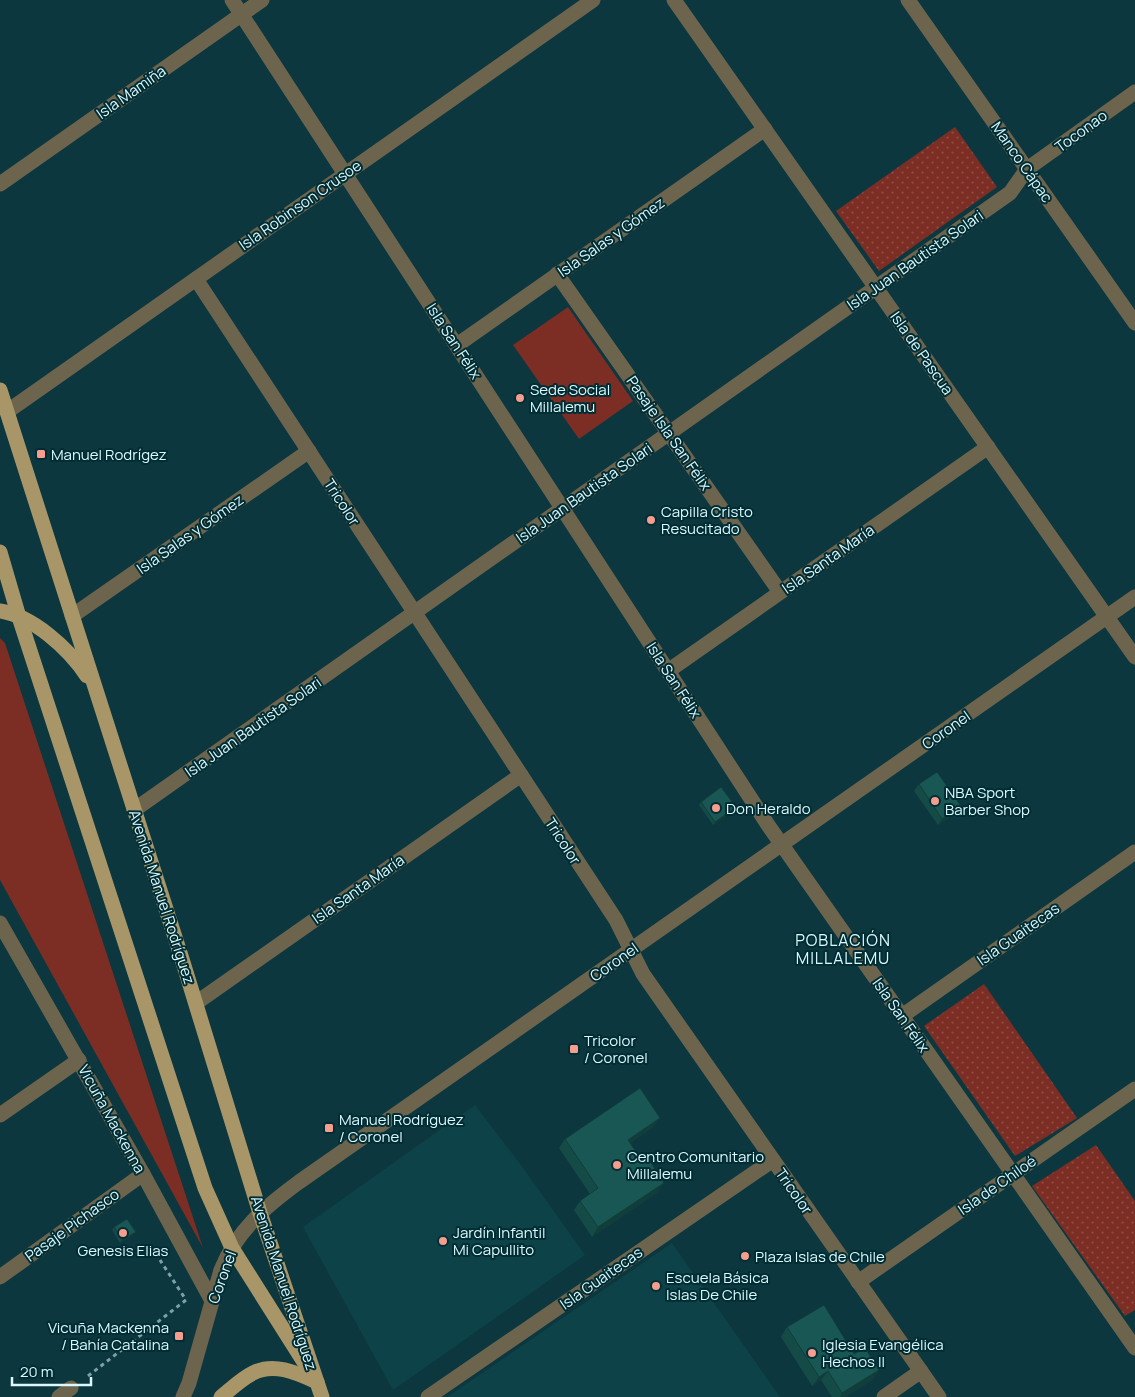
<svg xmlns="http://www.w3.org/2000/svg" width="1135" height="1397" viewBox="0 0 1135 1397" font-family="Manrope,sans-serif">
<defs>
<pattern id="grass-dots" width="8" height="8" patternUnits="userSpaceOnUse" patternTransform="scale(1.25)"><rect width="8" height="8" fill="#7c2d24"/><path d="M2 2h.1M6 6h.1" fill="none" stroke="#8e4c45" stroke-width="1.8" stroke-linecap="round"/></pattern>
</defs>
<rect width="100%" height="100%" fill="#0c373e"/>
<g fill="#0e4249">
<path d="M475,1105L521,1165L585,1255L393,1390L303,1227Z"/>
<path d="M672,1243L780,1397H447Z"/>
</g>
<g fill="url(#grass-dots)">
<path d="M955,127L997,187L879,271L836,211Z"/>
<path d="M984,984L1077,1118L1015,1156L924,1026Z"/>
<path d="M1096,1145L1135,1201V1310L1125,1316L1032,1186Z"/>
</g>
<g fill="#7c2d24">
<path d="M568,307L633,401L579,439L513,345Z"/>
<path d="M0,638L5,643L203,1248L0,880Z"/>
</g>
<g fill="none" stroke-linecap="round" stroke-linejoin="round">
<path stroke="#7da1a7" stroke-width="3" stroke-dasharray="4 4" stroke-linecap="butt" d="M88,1376L186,1300L160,1260"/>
<g stroke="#6d644e" stroke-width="15">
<path d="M232,0L768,825L1135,1348"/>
<path d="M674,0L1135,657"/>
<path d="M908,0L1135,323"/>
<path d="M0,184L262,0"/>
<path d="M557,274L780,592"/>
<path d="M196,279L616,920L643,974L939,1397"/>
<path d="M457,345L765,129"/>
<path d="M8,411L593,0"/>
<path d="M72,616L309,451"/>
<path d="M668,671L988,447"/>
<path d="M134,810L1010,193L1027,169L1135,92"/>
<path d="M0,923L143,1174L212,1301"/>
<path d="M196,1003L521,775"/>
<path d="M902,1016L1135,852"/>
<path d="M0,1115L79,1060"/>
<path d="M0,1277L143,1174"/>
<path d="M858,1282L1135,1089"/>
<path d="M59,1397L71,1388"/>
<path d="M183,1397L189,1383L221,1270C237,1230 265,1207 299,1182L1135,597"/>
<path d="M428,1397L773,1160"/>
<path d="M884,1397L921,1371"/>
</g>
<g stroke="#a89668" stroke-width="15">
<path d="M0,390L182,959L260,1213L322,1397"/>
<path d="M0,552L19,617L205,1188L232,1248L304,1362"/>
<path d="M0,611C33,616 69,649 87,676"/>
<path d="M221,1397C231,1389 241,1379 253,1373C274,1362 297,1373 317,1382"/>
</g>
</g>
<g fill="#154b47">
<path d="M919,784L956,812L938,825L914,791Z"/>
<path d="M701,802L736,807L733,811L713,825L699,805Z"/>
<path d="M660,1118L653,1127L630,1143L658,1192L592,1237L574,1210L580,1201L590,1194L559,1148L565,1139Z"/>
<path d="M114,1227L133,1235L120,1243L112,1230Z"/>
<path d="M787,1327L854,1354L879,1370L872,1380L845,1397H832L821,1380L812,1386L781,1337Z"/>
</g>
<g fill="#113d3a">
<path d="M961,806L956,812L938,825L942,819Z"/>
<path d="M736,807L733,811L713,825L715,822Z"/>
<path d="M660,1118L653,1127L621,1149L628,1140Z"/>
<path d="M664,1183L658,1192L592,1237L598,1227Z"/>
<path d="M136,1232L133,1235L120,1243L122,1240Z"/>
<path d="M879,1370L872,1380L845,1397H840L842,1393Z"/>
<path d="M828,1371L821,1380L812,1386L819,1377Z"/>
</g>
<g fill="#185753" stroke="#113d3a">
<path d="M937,772L961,806L942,819L919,784Z"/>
<path d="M721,787L736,807L715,822L701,802Z"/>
<path d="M640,1088L660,1118L628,1140L643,1162L648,1158L664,1183L598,1227L580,1201L598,1188L565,1139Z"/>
<path d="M127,1219L136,1232L122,1240L114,1227Z"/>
<path d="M824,1305L854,1354L865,1348L879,1370L842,1393L828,1371L819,1377L787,1327Z"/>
</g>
<g fill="#f59d8f" stroke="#002d33" stroke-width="2">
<circle cx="520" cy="398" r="5"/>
<rect x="36" y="449" width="10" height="10" rx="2.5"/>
<circle cx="651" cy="520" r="5"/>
<circle cx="935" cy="801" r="5"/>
<circle cx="716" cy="808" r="5"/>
<rect x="569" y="1044" width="10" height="10" rx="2.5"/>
<rect x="324" y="1123" width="10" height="10" rx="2.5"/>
<circle cx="617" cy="1165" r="5"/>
<circle cx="123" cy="1233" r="5"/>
<circle cx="443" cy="1241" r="5"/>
<circle cx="745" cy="1256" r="5"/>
<circle cx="656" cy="1286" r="5"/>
<rect x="174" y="1331" width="10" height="10" rx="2.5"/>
<circle cx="812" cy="1353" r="5"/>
</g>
<g text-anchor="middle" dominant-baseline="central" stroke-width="4" stroke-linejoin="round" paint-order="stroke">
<g font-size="15" fill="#dbf8fd" stroke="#002d33">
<text transform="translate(131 92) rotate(-35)">Isla Mamiña</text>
<text transform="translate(1081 131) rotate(-36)">Toconao</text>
<text transform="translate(1022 162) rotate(55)">Manco Cápac</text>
<text transform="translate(300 205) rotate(-35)">Isla Robinson Crusoe</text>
<text transform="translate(611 237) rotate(-35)">Isla Salas y Gómez</text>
<text transform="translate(915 260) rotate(-35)">Isla Juan Bautista Solari</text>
<text transform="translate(454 341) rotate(57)">Isla San Félix</text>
<text transform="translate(922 353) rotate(55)">Isla de Pascua</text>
<text transform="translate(669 433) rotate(55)">Pasaje Isla San Félix</text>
<text transform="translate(584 493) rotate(-35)">Isla Juan Bautista Solari</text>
<text transform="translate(342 502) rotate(57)">Tricolor</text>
<text transform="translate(190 534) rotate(-35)">Isla Salas y Gómez</text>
<text transform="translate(828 559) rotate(-35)">Isla Santa María</text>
<text transform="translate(674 680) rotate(57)">Isla San Félix</text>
<text transform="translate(253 727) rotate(-35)">Isla Juan Bautista Solari</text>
<text transform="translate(946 730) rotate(-35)">Coronel</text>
<text transform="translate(563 841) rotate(57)">Tricolor</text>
<text transform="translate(358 889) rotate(-35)">Isla Santa María</text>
<text transform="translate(162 897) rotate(72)">Avenida Manuel Rodríguez</text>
<text transform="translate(1018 934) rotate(-35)">Isla Guaitecas</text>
<text transform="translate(614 962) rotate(-35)">Coronel</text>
<text transform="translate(901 1015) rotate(55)">Isla San Félix</text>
<text transform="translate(112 1119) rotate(61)">Vicuña Mackenna</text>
<text transform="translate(997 1185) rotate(-35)">Isla de Chiloé</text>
<text transform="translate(794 1191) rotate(55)">Tricolor</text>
<text transform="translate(72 1225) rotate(-36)">Pasaje Pichasco</text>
<text transform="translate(222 1277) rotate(-70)">Coronel</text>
<text transform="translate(601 1278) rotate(-35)">Isla Guaitecas</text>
<text transform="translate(284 1283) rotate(72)">Avenida Manuel Rodríguez</text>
</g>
<g font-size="15" fill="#dbf8fd" stroke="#002d33" text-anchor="start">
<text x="530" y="389">Sede Social<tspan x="530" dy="17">Millalemu</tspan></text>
<text x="51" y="454">Manuel Rodrígez</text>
<text x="661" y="511">Capilla Cristo<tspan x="661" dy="17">Resucitado</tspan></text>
<text x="945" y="792">NBA Sport<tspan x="945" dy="17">Barber Shop</tspan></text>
<text x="726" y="808">Don Heraldo</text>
<text x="584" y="1040">Tricolor<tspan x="584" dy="17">/ Coronel</tspan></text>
<text x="339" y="1119">Manuel Rodríguez<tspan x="339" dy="17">/ Coronel</tspan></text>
<text x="627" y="1156">Centro Comunitario<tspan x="627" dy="17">Millalemu</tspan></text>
<text x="453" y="1232">Jardín Infantil<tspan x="453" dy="17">Mi Capullito</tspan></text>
<text x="123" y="1250" text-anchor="middle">Genesis Elias</text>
<text x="755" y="1256">Plaza Islas de Chile</text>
<text x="666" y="1277">Escuela Básica<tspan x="666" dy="17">Islas De Chile</tspan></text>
<text x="169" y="1327" text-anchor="end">Vicuña Mackenna<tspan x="169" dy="17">/ Bahía Catalina</tspan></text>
<text x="822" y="1344">Iglesia Evangélica<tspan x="822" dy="17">Hechos II</tspan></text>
</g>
<g font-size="16" letter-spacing="1" fill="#dbf8fd" stroke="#002d33">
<text x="843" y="940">POBLACIÓN<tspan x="843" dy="18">MILLALEMU</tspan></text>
</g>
</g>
<path d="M12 1377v8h79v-8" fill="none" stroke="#dbf8fd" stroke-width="2.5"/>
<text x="20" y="1377" font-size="15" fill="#dbf8fd" stroke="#002d33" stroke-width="4" paint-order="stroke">20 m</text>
</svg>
